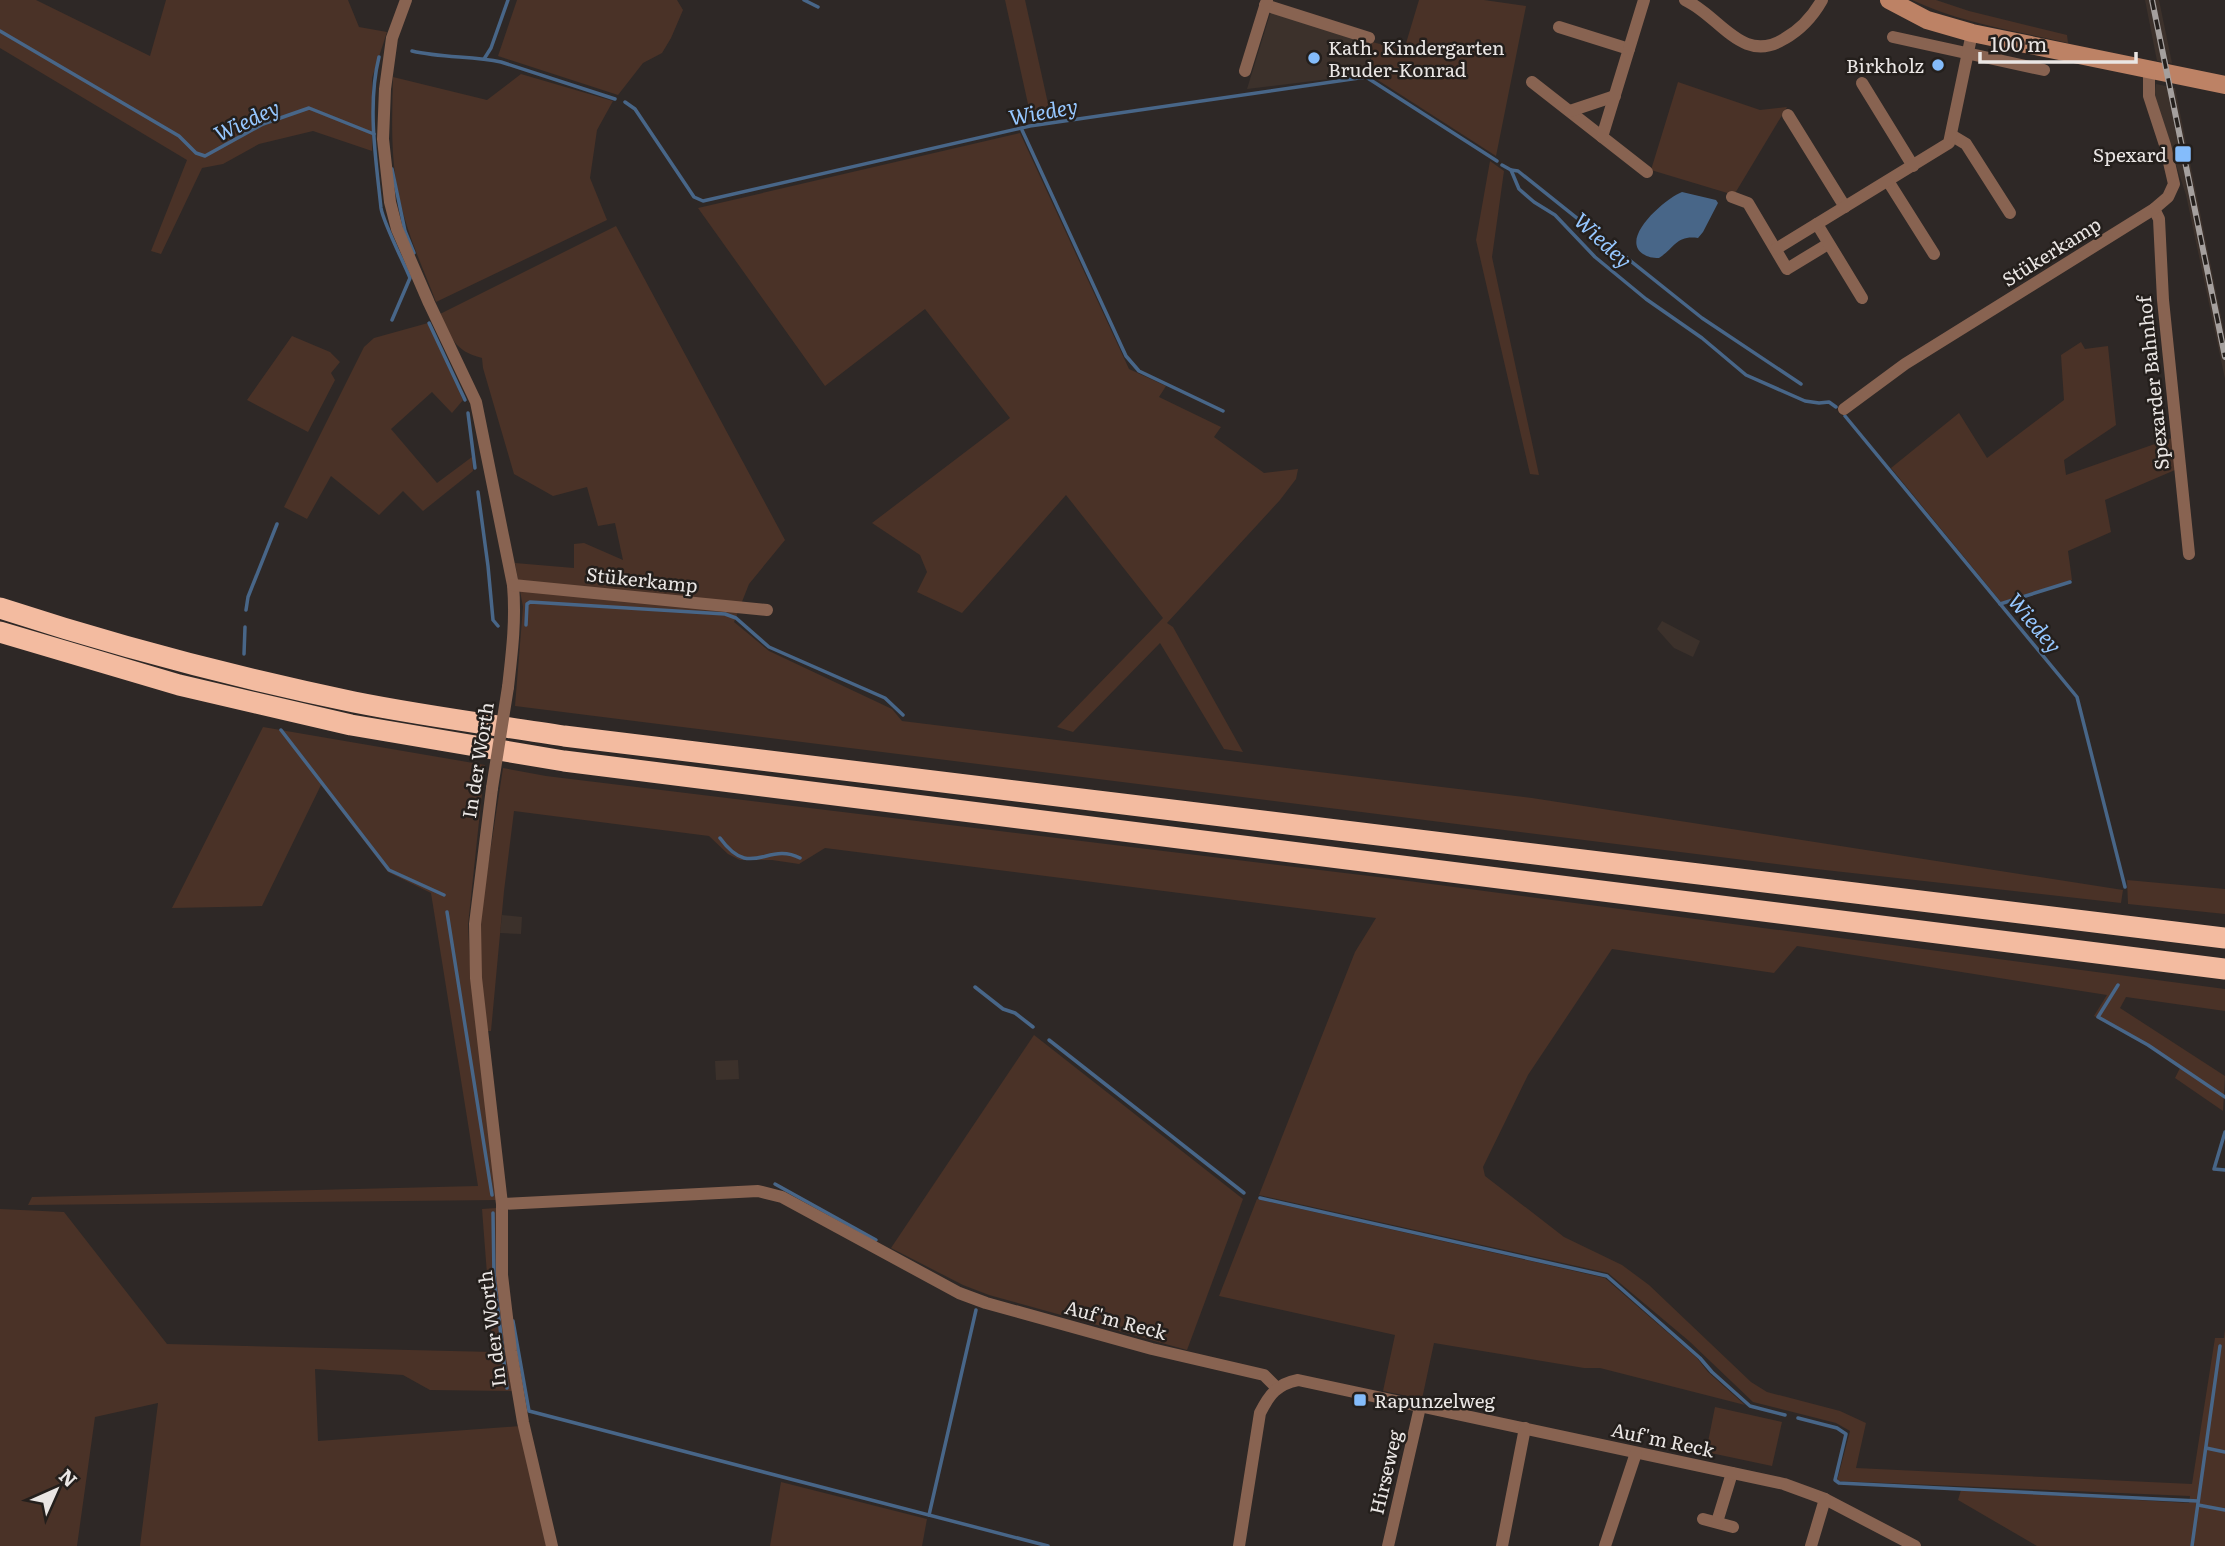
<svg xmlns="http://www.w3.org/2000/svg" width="2225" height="1546" viewBox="0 0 2225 1546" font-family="Literata,serif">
<rect width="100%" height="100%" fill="#2e2826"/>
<g fill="#3c312b">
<path d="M2145,0H2159L2172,63L2157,61Z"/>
<path d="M1271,11L1371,42L1370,74L1247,89Z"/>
<path d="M2156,84L2175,88L2225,336V379L2186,195L2154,97Z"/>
<path d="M1662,621L1700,641L1693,657L1674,648L1657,629Z"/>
<path d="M502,915L522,917L521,934L500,933Z"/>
<path d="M738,1060L739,1079L716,1080L715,1061Z"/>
</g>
<g fill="#4a3227">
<path d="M0,0H36L150,56L166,0H348L359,27L387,32L372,78V151L313,131L259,144L223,164L202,168L161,254L151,251L187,160L0,48Z"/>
<path d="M517,0H677L683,10L671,38L662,53L643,63L618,95L498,56Z"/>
<path d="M1005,0H1025L1049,108L1030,113Z"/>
<path d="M1419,0H1484L1526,6L1496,156L1370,75L1372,42L1404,50Z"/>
<path d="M1912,0H1936L1969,11L2067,35L2068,43C2016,31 1961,23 1912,0Z"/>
<path d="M521,74L613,101L597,130L590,178L607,220L436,302C423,268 408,236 400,201C390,160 392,118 393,77L487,100Z"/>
<path d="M1678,82L1760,110L1787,107L1734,195L1651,170Z"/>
<path d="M1020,133L1129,369L1166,386L1159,397L1221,427L1214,437L1264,473L1298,469L1296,479L1280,500L1167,623L1173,627L1243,752L1224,749L1160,643L1073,732L1057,727L1163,618L1066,495L962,613L917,592L927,572L920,555L872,523L1010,418L925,309L825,386L698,208Z"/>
<path d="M1490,161L1504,171L1492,257L1539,475L1530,474L1476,240Z"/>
<path d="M616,226L785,540L749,584L734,622L769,651L892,709L902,721L1532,798L2123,890L2121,903L1816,869L515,706L523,607L515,563L574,568V544L584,543L623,560L615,523L598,526L587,487L553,496L514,474L483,368L482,358C454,351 451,337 440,314Z"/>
<path d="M428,323L463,400L452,413L432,392L391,429L437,483L472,457L473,471L423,511L403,491L379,515L331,476L307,519L284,507L364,347L374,338Z"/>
<path d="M292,336L330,352L340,362L331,373L335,380L308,432L247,400Z"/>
<path d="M2081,342L2085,349L2108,346L2116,425L2064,460L2066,475L2172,438L2175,470L2105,500L2111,532L2068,551L2072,580L2001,602L1891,468L1959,413L1987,458L2064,400L2061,355Z"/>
<path d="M263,727L485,765L468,925L471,980L498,1200L28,1205L32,1197L478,1186L431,893L388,872L321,785L262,906L172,908Z"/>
<path d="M503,768L546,776L1386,878L2225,989V1011L2126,997L2120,1008L2225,1076L2223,1111L2175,1078L2180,1068L2148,1046L2094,1016L2107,995L1797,946L1774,973L1612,949L1528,1075L1483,1167L1485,1176L1564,1237L1622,1265L1649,1285L1751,1382L1767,1392L1840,1411L1866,1423L1856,1468L2192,1484L2215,1338H2224L2225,1329V1546H2037L1958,1500L1961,1490L2189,1503L2190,1496L1837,1481L1850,1431L1836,1423L1753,1402L1689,1341L1608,1273L1259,1195L1355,952L1376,918L825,848L799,864L772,860H740L728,854L709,836L514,811L504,891L491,1031H486L481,978L479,925Z"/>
<path d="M2127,880L2225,889V914L2128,904Z"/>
<path d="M1034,1035L1243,1199L1187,1350L989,1295L963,1285L891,1248Z"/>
<path d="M1257,1199L1605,1278L1697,1358L1708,1372L1745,1405L1600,1368H1584L1434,1343L1422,1399L1383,1391L1395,1335L1219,1296Z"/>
<path d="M497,1208L514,1391L430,1390L403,1375L315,1369L318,1441L520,1426L547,1546H140L158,1403L95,1417L77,1546H0V1209L64,1212L167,1344L493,1352L482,1209Z"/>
<path d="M1715,1407L1782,1422L1772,1466L1706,1452Z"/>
<path d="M781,1482L927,1519L922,1546H770Z"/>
</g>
<path fill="#486688" d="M1682,192L1716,200L1718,203L1703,232L1698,238C1676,235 1675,248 1659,258C1652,258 1648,257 1643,254C1619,238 1666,198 1682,192Z"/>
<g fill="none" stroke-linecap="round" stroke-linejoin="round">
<g stroke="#486688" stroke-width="3.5">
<path d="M804,0L818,7"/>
<path d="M0,31L179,136L196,153L205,156L263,124L309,108L374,134"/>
<path d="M412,51C442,58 472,56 501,62L615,99"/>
<path d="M379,57C367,105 376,160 381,208C383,222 404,263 410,278L392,320"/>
<path d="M484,59L491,48L508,0"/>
<path d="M625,102L635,109L694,197L703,201L1030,126L1366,77L1497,161"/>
<path d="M1022,130L1126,356L1139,371L1223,411"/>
<path d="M1502,165L1511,170L1519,189L1534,202L1555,215L1595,257L1646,299L1702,338L1746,375L1805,401L1819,403L1829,402L1836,407"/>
<path d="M392,169L405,231L414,253"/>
<path d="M1511,170L1518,171L1702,318L1801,384"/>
<path d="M429,323L465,400"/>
<path d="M468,413L475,468"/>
<path d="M1845,416L2077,697L2125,887"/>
<path d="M478,492L488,566L493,620L498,626"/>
<path d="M2000,604L2070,582"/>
<path d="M246,610L248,597L277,524"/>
<path d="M526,625L527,604L530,602L725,614L736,618L769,647L885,698L903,715"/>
<path d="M244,654L245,627"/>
<path d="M281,730L389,870L444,895"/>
<path d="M720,838C751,881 767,841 800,858"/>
<path d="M447,912L492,1195"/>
<path d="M2118,985L2098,1017L2148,1045L2225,1097"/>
<path d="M975,987L1003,1009L1015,1013L1033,1027"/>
<path d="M1049,1040L1244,1193"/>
<path d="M2225,1132L2214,1169L2225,1170"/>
<path d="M775,1184L876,1240"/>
<path d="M1260,1198L1607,1276L1700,1358L1712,1372L1750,1406L1785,1415"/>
<path d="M493,1213L494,1275L507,1388"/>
<path d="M513,1321L529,1411L1048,1546"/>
<path d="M1798,1418L1837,1428L1846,1434L1835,1480L1839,1483L2198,1501"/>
<path d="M2206,1448L2225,1452"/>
<path d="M2198,1505L2225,1510"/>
<path d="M929,1515L976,1310"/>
<path d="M2192,1546L2220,1346"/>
</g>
<g stroke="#886351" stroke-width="12">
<path d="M406,0L392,38L385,89L383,139L390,202L397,229L429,303L476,402L513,585C516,620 512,652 508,687"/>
<path d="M1685,0C1720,16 1742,65 1784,39C1800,30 1813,16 1822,0"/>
<path d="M1265,5L1369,38"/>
<path d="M1559,27L1629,49"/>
<path d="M1893,37L2044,70"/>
<path d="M1245,71L1267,0"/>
<path d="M1532,82L1647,172"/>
<path d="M1862,83L1913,166"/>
<path d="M1570,111L1615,96"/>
<path d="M1788,115L1845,207"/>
<path d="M1951,135L1966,144L2010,213"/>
<path d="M1602,137L1644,0"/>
<path d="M1888,181L1934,254"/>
<path d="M1732,197L1748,203L1787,269L1828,244"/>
<path d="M2154,209L2159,219L2163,300L2189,554"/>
<path d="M1817,224L1862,298"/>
<path d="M1776,249L1949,143L1972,33"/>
<path d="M1844,409L1905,364L2154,209L2168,197L2174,184L2165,145L2149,96V71"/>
<path d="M513,585L767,610"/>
<path d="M492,788L475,924L476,978L502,1204V1275L511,1351L523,1422L552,1546"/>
<path d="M502,1204L758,1191L782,1197L959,1293L986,1303L1152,1349L1264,1375L1277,1388"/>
<path d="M1703,1519L1733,1527"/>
<path d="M1717,1522L1732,1473"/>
<path d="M1239,1546L1260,1413C1269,1395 1277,1384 1298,1380L1784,1484L1825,1499L1915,1546"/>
<path d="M1388,1546L1420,1407"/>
<path d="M1502,1546L1525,1428"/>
<path d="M1605,1546L1636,1453"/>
<path d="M1811,1546L1825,1499"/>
</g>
<path stroke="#bd8265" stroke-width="18" d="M1889,0L1927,20L1972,33L2225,85"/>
<g stroke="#f3bba0" stroke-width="21">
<path d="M0,608C116,646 234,677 354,702C424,716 494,725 564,736L2225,938"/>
<path d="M0,632L179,685L351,725L564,761L2225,969"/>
</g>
<g stroke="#a5a09e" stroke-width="6">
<path id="rail" d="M2152,0L2225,357"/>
</g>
<use href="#rail" stroke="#241f1c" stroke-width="3.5" stroke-dasharray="10" stroke-linecap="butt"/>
<path stroke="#886351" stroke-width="12" d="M492,788L508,687"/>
</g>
<g fill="#84bcfb" stroke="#241f1c" stroke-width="2.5">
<circle cx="1314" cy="58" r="7"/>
<circle cx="1938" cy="65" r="7"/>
<rect x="2174" y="145" width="18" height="18" rx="3.5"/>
<rect x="1353" y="1393" width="14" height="14" rx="3.5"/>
</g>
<g text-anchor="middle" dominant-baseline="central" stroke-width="5" stroke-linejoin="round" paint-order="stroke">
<g font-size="19" fill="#eae6e4" stroke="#241f1c" text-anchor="start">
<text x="1328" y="47">Kath. Kindergarten<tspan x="1328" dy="22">Bruder-Konrad</tspan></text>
<text x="1924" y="65" text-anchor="end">Birkholz</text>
<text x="2167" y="154" text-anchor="end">Spexard</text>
<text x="1374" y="1400">Rapunzelweg</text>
</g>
<g font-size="19" fill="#eae6e4" stroke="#241f1c">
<text transform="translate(2051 251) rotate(-32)">Stükerkamp</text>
<text transform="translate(2152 383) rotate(-96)">Spexarder Bahnhof</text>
<text transform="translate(642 579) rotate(6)">Stükerkamp</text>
<text transform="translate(477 760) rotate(-81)">In der Worth</text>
<text transform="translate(1116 1319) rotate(15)">Auf'm Reck</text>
<text transform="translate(491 1329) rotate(-97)">In der Worth</text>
<text transform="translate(1663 1439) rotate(12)">Auf'm Reck</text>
<text transform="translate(1385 1472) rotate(-77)">Hirseweg</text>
</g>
<g font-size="21" font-style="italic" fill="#96c7ff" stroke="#241f1c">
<text transform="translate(1043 110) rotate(-10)">Wiedey</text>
<text transform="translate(246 119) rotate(-25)">Wiedey</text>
<text transform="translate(1604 239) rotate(43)">Wiedey</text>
<text transform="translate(2036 622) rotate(50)">Wiedey</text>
</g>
</g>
<g transform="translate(56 1490) rotate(45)" stroke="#241f1c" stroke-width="5" paint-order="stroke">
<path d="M0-5L12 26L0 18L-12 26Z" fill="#eae6e4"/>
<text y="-10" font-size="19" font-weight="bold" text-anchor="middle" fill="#eae6e4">N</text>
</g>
<path d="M1980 52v10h156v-10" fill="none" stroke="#eae6e4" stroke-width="3.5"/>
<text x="1990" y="52" font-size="21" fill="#eae6e4" stroke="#241f1c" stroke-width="5" paint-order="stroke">100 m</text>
</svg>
